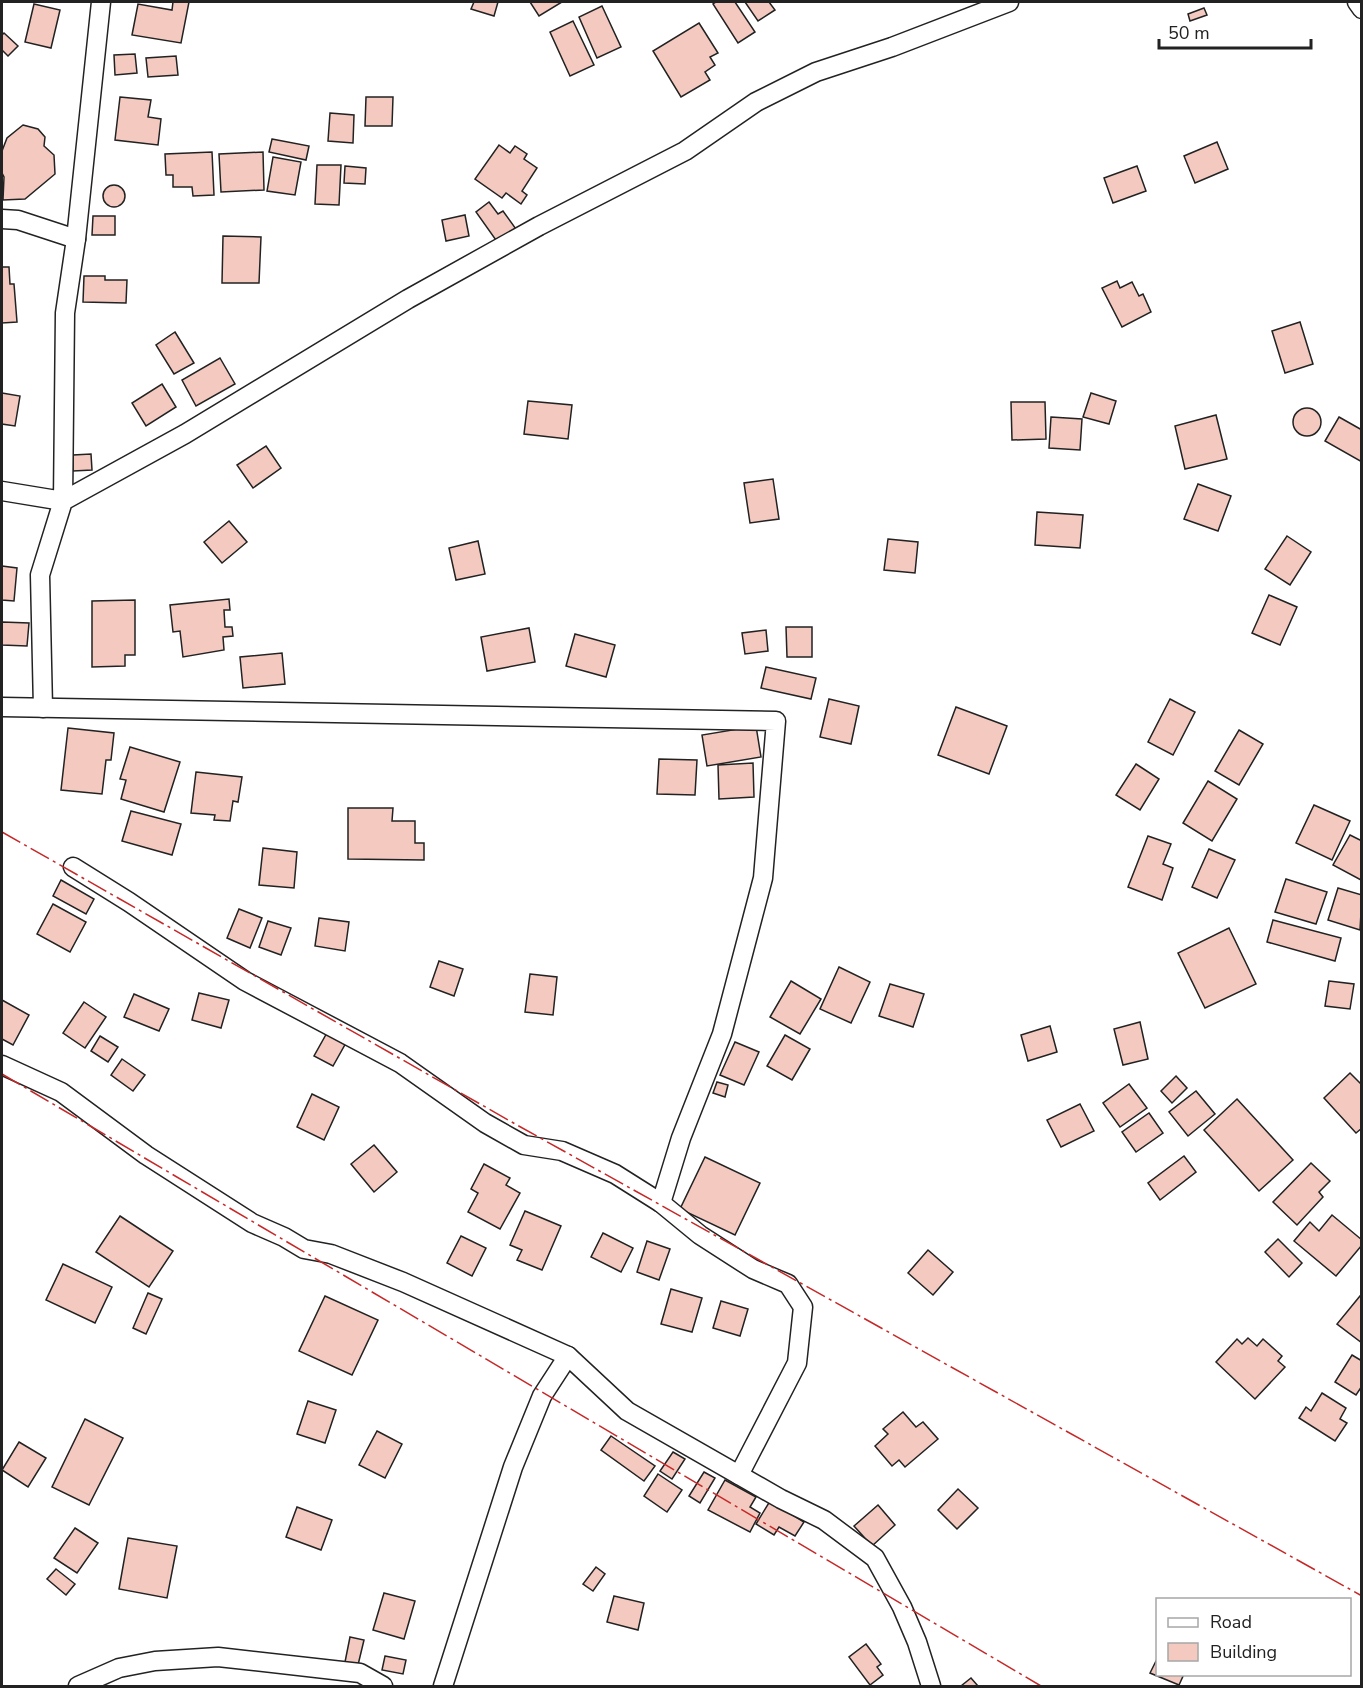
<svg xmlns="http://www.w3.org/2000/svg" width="1363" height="1688" viewBox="0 0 1363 1688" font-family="'Nunito Sans',sans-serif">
<rect width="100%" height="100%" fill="#fff"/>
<g fill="#f3c9c0" stroke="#222" stroke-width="1.5">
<path d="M173,2H189L181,43L132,35L138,4L172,10Z"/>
<path d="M474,2H498L494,16L471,9Z"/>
<path d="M530,2H562L539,16Z"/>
<path d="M716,2H735L755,32L738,43L713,4Z"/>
<path d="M745,2H769L775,10L758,21Z"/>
<path d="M34,4L60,10L51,48L25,42Z"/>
<path d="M602,6L621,47L597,58L579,17Z"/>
<path d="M1204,8L1207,15L1190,21L1188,14Z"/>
<path d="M573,21L594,65L570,76L550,32Z"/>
<path d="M699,23L718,53L710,57L715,65L705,72L710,80L681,97L653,51Z"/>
<path d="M4,33L18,46L8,56L2,50V35Z"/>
<path d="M135,54L137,73L115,75L114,55Z"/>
<path d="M176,56L178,75L148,77L146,58Z"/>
<path d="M120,97L151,100L148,117L161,119L158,145L115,140Z"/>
<path d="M366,97H393L392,126H365Z"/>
<path d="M330,113L354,115L353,143L328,141Z"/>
<path d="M23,125L38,129L45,137L44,146L54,155L55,174L25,199L3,200L4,177L2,173V151L7,138Z"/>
<path d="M272,139L309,146L306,160L269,152Z"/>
<path d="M1217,142L1228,169L1195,183L1184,156Z"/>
<path d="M499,145L510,153L515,146L527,154L524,159L537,168L522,191L527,195L521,204L506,193L502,198L475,179Z"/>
<path d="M212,152L214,195L193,196L192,187H173V175H166L165,154Z"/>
<path d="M263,152L264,190L221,192L219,154Z"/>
<path d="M273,157L301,162L295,195L267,191Z"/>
<path d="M317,165H341L339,205L315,204Z"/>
<path d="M345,166L366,168L365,184L344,183Z"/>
<path d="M1137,166L1146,191L1113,203L1104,178Z"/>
<circle cx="114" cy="196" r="11"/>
<path d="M489,202L498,214L503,211L516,229L498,243L476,212Z"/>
<path d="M465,215L469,236L446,241L442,220Z"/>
<path d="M93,216H115V235H92Z"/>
<path d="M223,236L261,237L259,283H222Z"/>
<path d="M2,267H9L10,284H14L17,322L2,323Z"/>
<path d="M84,276H105V280H127L126,303L83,302Z"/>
<path d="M1117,281L1120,288L1132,282L1139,296L1143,294L1151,312L1122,327L1102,288Z"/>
<path d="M1300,322L1313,364L1285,373L1272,331Z"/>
<path d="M175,332L194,363L174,374L156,345Z"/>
<path d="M220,358L235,384L196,406L182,380Z"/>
<path d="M162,384L176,407L146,426L132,403Z"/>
<path d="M2,393L20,396L15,426L2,424Z"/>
<path d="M1091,393L1116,401L1109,424L1083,417Z"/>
<path d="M528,401L572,405L568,439L524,434Z"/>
<path d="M1011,402H1045L1046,439L1012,440Z"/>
<circle cx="1307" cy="422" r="14"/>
<path d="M1216,415L1227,459L1185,469L1175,426Z"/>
<path d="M1051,417L1082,419L1080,450L1049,448Z"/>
<path d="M1339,417L1362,430V462L1325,441Z"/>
<path d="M266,446L281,468L253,488L237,465Z"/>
<path d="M91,454L92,470L73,471V455Z"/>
<path d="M773,479L779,519L750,523L744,483Z"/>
<path d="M1198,484L1231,496L1218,531L1184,519Z"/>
<path d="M1037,512L1083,515L1080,548L1035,545Z"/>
<path d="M229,521L247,542L222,563L204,542Z"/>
<path d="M1287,536L1311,552L1290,585L1265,569Z"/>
<path d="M888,539L918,542L915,573L884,570Z"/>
<path d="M478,541L485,574L456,580L449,548Z"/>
<path d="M2,566L17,568L14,601L2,600Z"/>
<path d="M1269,595L1297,607L1280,645L1252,633Z"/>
<path d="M229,599L230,610H224L225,627H232L233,636L223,637L224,650L183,657L180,631L173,632L170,605Z"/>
<path d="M135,600V655H125V666L92,667V601Z"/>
<path d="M2,622L29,623L27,646L2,645Z"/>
<path d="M786,627H812V657H787Z"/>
<path d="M529,628L535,662L487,671L481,637Z"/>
<path d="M766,630L768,651L745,654L742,633Z"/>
<path d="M575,634L615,645L606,677L566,666Z"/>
<path d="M282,653L285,684L243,688L240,657Z"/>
<path d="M766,667L816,678L811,699L761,688Z"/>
<path d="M829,699L859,706L851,744L820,737Z"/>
<path d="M1170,699L1195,712L1173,755L1148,742Z"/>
<path d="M956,707L1007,726L989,774L938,755Z"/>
<path d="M756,726L761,757L707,766L702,735Z"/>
<path d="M68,728L114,733L111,760H106L102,794L61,790Z"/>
<path d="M1239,730L1263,744L1239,785L1215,771Z"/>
<path d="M130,747L180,762L164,812L121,799L126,780L120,779Z"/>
<path d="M659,759L697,760L695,795L657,794Z"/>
<path d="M753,763L754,797L719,799L718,765Z"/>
<path d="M1136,764L1159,779L1140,810L1116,795Z"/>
<path d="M196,772L242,777L238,802L233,801L230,821L214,820L215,815L191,813Z"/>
<path d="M1208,781L1237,799L1212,841L1183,823Z"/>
<path d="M1314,805L1350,821L1332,860L1296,843Z"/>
<path d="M348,808H393L392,821H415V843H424V860L348,859Z"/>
<path d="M131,811L181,824L172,855L122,841Z"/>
<path d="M1350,835L1362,841L1361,880L1333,865Z"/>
<path d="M1148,836L1171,844L1163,864L1173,868L1162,900L1128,887Z"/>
<path d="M263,848L297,852L294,888L259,885Z"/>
<path d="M1209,849L1235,860L1217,898L1192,887Z"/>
<path d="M1286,879L1327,892L1316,924L1275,912Z"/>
<path d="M61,880L94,899L86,914L53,896Z"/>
<path d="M1338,888L1362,895L1360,930L1328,920Z"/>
<path d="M53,904L86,922L70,952L37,934Z"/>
<path d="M239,909L262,918L250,948L227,938Z"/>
<path d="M319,918L349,922L345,951L315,946Z"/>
<path d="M1273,920L1341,938L1335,961L1267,942Z"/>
<path d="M268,921L291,928L281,955L259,947Z"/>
<path d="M1229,928L1256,984L1205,1008L1178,953Z"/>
<path d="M439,961L463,969L454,996L430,987Z"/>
<path d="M839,967L870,982L851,1023L820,1009Z"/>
<path d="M530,974L557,977L553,1015L525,1012Z"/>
<path d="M791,981L821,999L800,1034L770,1017Z"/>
<path d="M1329,981L1354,984L1350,1009L1325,1006Z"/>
<path d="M890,984L924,994L913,1027L879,1016Z"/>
<path d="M199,993L229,1000L221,1028L192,1020Z"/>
<path d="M134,994L169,1009L159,1031L124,1017Z"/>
<path d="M2,1000L29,1015L13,1045L2,1039Z"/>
<path d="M84,1002L106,1017L85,1048L63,1033Z"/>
<path d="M1140,1022L1148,1059L1123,1065L1114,1029Z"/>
<path d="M1050,1026L1057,1052L1028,1061L1021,1035Z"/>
<path d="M328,1031L347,1041L333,1066L314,1056Z"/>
<path d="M785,1035L810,1049L792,1080L767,1066Z"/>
<path d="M100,1036L118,1047L108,1062L91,1051Z"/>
<path d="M735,1042L759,1052L744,1085L720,1075Z"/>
<path d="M122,1059L145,1075L133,1091L111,1075Z"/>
<path d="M1350,1073L1362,1085V1128L1356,1133L1324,1098Z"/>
<path d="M1176,1076L1187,1088L1172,1103L1161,1091Z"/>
<path d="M717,1082L728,1085L725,1097L713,1093Z"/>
<path d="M1129,1084L1147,1108L1120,1127L1103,1103Z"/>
<path d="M1196,1091L1215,1114L1188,1136L1169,1112Z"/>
<path d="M312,1094L339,1107L324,1140L297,1127Z"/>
<path d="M1237,1099L1293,1160L1259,1191L1204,1130Z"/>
<path d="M1080,1104L1094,1131L1061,1147L1047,1120Z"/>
<path d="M1149,1113L1163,1133L1136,1152L1122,1132Z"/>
<path d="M374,1145L397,1172L374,1192L351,1164Z"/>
<path d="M1184,1156L1196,1172L1160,1200L1148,1183Z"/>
<path d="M705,1157L760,1183L735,1235L680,1209Z"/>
<path d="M1311,1163L1330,1181L1319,1192L1323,1197L1297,1225L1273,1202Z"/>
<path d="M484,1164L510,1178L506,1185L520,1193L500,1229L468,1212L478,1193L471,1189Z"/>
<path d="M525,1211L561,1226L542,1270L517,1260L522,1250L510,1245Z"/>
<path d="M1332,1215L1362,1240V1245L1336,1276L1294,1241L1310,1222L1319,1231Z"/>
<path d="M120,1216L173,1251L149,1287L96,1252Z"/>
<path d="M603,1233L633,1248L621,1272L591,1257Z"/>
<path d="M461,1236L486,1248L472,1276L447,1263Z"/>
<path d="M1278,1239L1302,1263L1289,1277L1265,1252Z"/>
<path d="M647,1241L670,1249L659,1280L637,1272Z"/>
<path d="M928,1250L953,1272L933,1295L908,1273Z"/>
<path d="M63,1264L112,1287L95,1323L46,1300Z"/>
<path d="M671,1289L702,1298L692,1332L661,1324Z"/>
<path d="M148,1293L162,1299L146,1334L133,1328Z"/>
<path d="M325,1296L378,1320L352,1375L299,1351Z"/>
<path d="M1360,1296L1362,1297V1343L1337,1324Z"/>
<path d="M721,1301L748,1309L740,1336L713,1328Z"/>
<path d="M1248,1338L1257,1346L1263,1339L1282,1356L1278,1361L1285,1367L1255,1399L1216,1362L1237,1339L1242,1344Z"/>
<path d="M1352,1355L1362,1361V1386L1356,1395L1335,1382Z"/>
<path d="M1322,1393L1346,1408L1340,1419L1347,1423L1335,1441L1299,1418L1306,1407L1311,1411Z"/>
<path d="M308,1401L336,1410L325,1443L297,1434Z"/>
<path d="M903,1412L916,1427L923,1422L938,1439L905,1467L899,1460L892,1466L875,1446L888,1434L883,1429Z"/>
<path d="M85,1419L123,1438L89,1505L52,1487Z"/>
<path d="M377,1431L402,1444L385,1478L359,1465Z"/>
<path d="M611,1436L655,1466L644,1481L601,1450Z"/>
<path d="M19,1442L46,1458L28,1487L2,1470Z"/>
<path d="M673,1452L685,1459L672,1479L660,1471Z"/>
<path d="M704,1472L715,1478L700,1503L689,1496Z"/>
<path d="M658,1474L682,1490L667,1512L644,1496Z"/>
<path d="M725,1480L756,1497L750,1507L760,1513L750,1532L708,1510Z"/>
<path d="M958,1489L978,1508L957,1529L938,1510Z"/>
<path d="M770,1501L804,1522L795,1536L779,1527L774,1535L756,1524Z"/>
<path d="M878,1505L895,1525L872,1546L854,1526Z"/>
<path d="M297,1507L332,1520L321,1550L286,1537Z"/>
<path d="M75,1528L98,1543L77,1573L54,1558Z"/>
<path d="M128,1538L177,1546L167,1598L119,1589Z"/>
<path d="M596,1567L605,1574L593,1591L583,1584Z"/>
<path d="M56,1569L75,1584L66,1595L47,1579Z"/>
<path d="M384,1593L415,1601L404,1639L373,1630Z"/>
<path d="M614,1596L644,1603L638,1630L607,1622Z"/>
<path d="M350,1637L364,1640L358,1665L345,1662Z"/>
<path d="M866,1644L881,1664L877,1667L883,1675L870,1685L849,1657Z"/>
<path d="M385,1656L406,1660L403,1674L382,1670Z"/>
<path d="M1158,1657V1674H1184L1179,1685L1150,1673Z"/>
<path d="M971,1678L978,1686H961Z"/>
</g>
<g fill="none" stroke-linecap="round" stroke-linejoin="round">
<g stroke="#222" stroke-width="21">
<g id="street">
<path d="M1357,2L1362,9"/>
<path d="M2,219L18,220L76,239"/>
<path d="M2,491L63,501L65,313L76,239L101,2"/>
<path d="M2,707L776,721L763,878L722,1034L681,1138L661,1203"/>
<path d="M43,708L40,575L63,501L185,434L408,299L539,226L685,151L756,102L816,72L892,47L1009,2"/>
<path d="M73,867L129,902L245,981L400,1063L485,1123L524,1145L562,1151L615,1174L661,1203L700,1235L753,1269L788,1284L803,1307L797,1363L739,1475"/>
<path d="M2,1065L61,1092L146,1155L252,1223L284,1237L304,1249L331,1254L403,1282L568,1356L627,1411L781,1499L824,1520L875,1558L902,1607L917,1642L931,1686"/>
<path d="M78,1686L119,1668L155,1661L218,1657L360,1673L383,1686"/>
<path d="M443,1686L513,1467L542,1396L568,1356"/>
</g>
</g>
<use href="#street" stroke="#fff" stroke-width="18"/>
<g stroke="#c62828" stroke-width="1.5" stroke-dasharray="21 4.5 3 4.5" stroke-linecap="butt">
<path d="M2,832L517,1125L1362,1596"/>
<path d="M2,1074L1041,1686"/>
</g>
</g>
<rect width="1363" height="1688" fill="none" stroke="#222222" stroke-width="6"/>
<rect x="1156" y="1598" width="195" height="78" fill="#ffffff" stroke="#a7a7a7" stroke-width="1.5"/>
<rect x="1168" y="1618" width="30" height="9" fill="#ffffff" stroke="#a7a7a7" stroke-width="1.5"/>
<text x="1210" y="1628" font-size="18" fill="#222222">Road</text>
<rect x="1168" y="1643" width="30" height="18" fill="#f3c9c0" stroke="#a7a7a7" stroke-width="1.5"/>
<text x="1210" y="1658" font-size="18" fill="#222222">Building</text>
<path d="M1159 39v9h152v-9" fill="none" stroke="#222222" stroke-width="3"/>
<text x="1168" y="39" font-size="18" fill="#222222" stroke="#ffffff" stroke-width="4.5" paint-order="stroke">50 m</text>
</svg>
